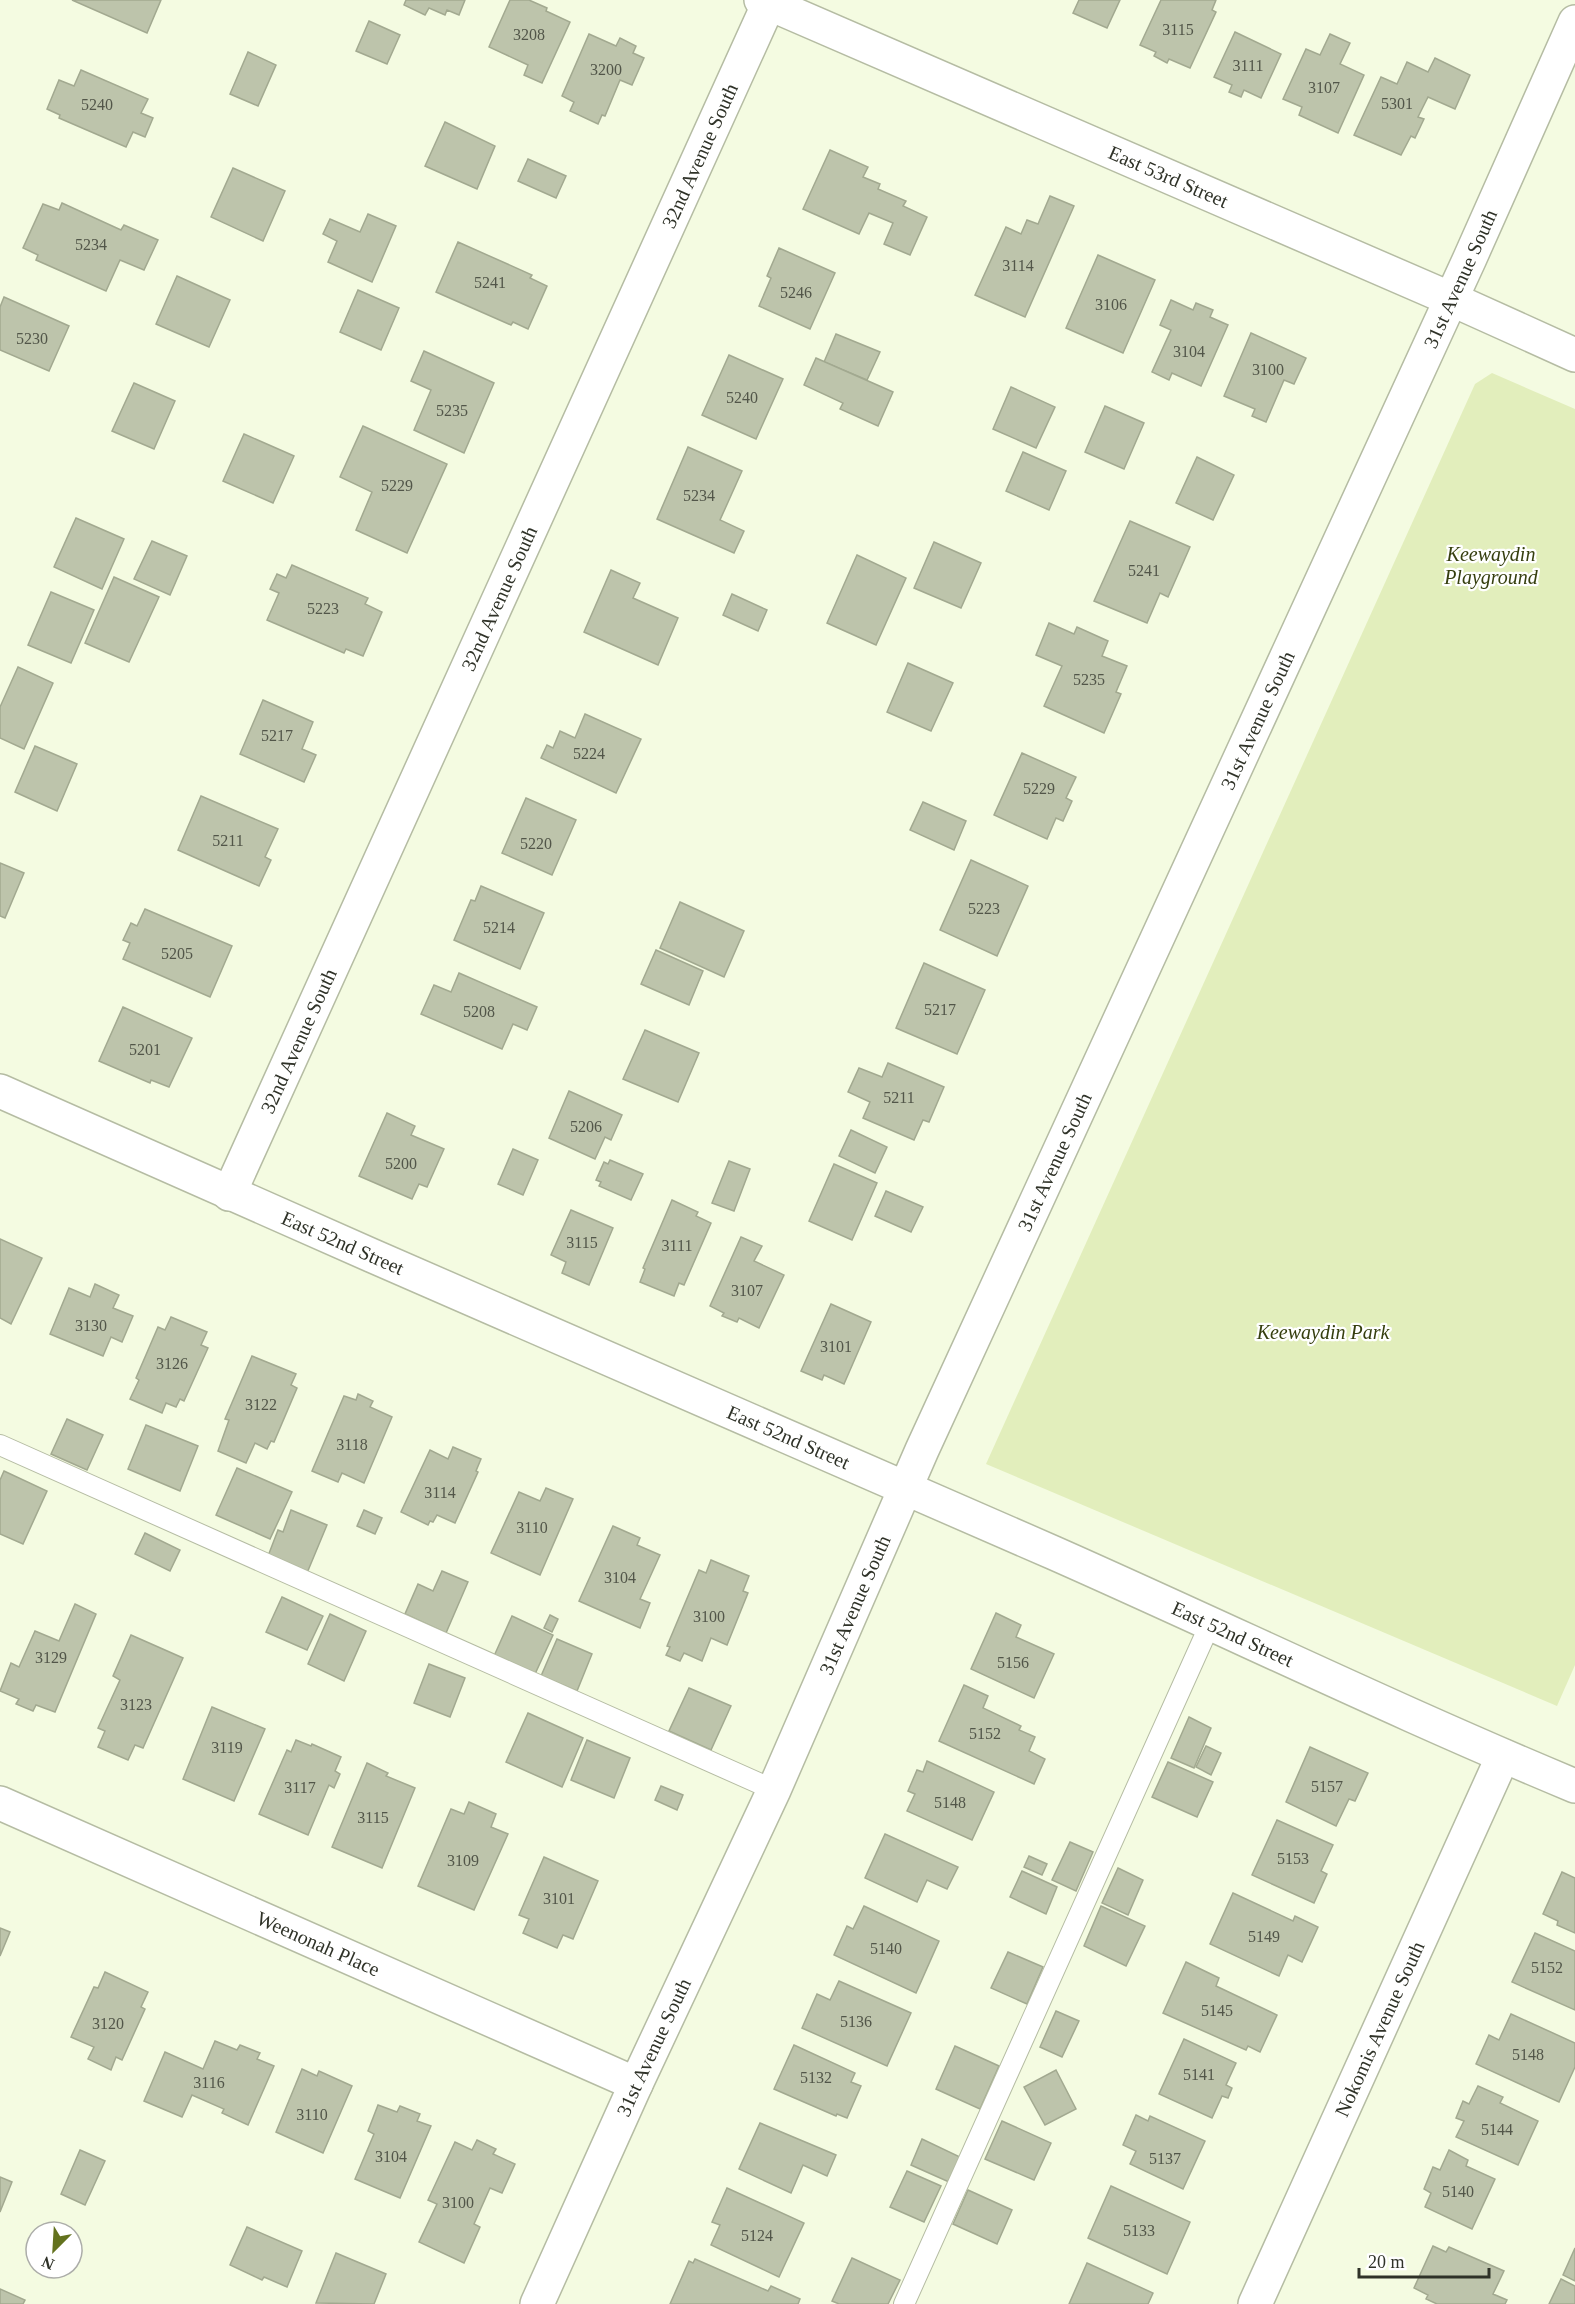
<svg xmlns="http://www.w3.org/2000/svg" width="1575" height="2304" viewBox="0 0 1575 2304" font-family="Georgia,serif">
<rect width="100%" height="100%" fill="#f4fbe1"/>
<path fill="#e2eebc" d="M1492,373L1575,409V1665L1557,1706L986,1464L1475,384Z"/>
<g fill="#bdc4ab" stroke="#a2a990" stroke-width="1.5">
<path d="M72,0H161L147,33Z"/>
<path d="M406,0H465L459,15L447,10L445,15L429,8L425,15L404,5Z"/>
<path d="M510,0H529L547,8L546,11L570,22L542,83L524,75L528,65L489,47Z"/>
<path d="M1079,0H1120L1107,28L1073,13Z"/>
<path d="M1161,0H1216L1212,10L1216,12L1190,68L1169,59L1167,63L1154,56L1156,52L1140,45Z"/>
<path d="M369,21L400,35L387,64L356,51Z"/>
<path d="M1235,32L1281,54L1261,98L1244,90L1241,97L1229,92L1232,85L1214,77Z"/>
<path d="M589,34L616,46L620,38L636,46L633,53L644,58L632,85L620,80L605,116L602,115L598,124L570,111L574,102L562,96Z"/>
<path d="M1330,34L1350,43L1340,64L1364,75L1338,133L1299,115L1302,107L1283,99L1306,49L1320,55Z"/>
<path d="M248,52L276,65L258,106L230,94Z"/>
<path d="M1435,58L1470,75L1455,109L1428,97L1418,117L1424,119L1415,138L1411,136L1401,155L1354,135L1381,77L1397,84L1407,62L1428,72Z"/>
<path d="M81,70L148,99L141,113L153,118L145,137L133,132L126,147L59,118L60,115L47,109L59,80L74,86Z"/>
<path d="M445,122L495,146L477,189L425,166Z"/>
<path d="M830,150L868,167L863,177L880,184L878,189L906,201L903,206L927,217L910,255L884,244L893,223L869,213L859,234L803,209Z"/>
<path d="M528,159L566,176L556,198L518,181Z"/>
<path d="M233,168L285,191L263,241L211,217Z"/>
<path d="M1050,196L1074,206L1025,317L975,295L1006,227L1021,234L1027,220L1038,224Z"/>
<path d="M62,203L121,230L124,225L158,240L144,270L120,260L106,291L36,260L38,255L23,248L43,204L59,210Z"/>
<path d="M368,214L396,226L372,282L328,262L337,241L323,234L330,219L360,232Z"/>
<path d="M458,242L532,275L530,278L547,286L528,329L513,322L511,325L436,292Z"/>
<path d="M779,248L835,273L810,329L759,306L771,278L767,276Z"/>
<path d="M1098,255L1155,280L1123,353L1066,328Z"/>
<path d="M177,276L230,300L209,347L156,324Z"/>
<path d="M358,290L399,308L381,350L340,332Z"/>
<path d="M4,297L69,326L49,371L0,350V307Z"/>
<path d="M1171,300L1193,310L1196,303L1213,310L1210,317L1228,325L1201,386L1172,373L1169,380L1152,372L1171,330L1160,325Z"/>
<path d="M1251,333L1306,358L1294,384L1284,380L1266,422L1252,416L1255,409L1224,396Z"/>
<path d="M836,334L880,352L867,380L824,362Z"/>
<path d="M424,351L494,383L464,453L414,430L431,390L411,381Z"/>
<path d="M729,355L783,379L756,439L702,415Z"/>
<path d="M816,358L893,392L878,426L840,409L843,403L804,385Z"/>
<path d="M134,383L175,401L154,449L112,431Z"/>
<path d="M1011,387L1055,407L1036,448L993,429Z"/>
<path d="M1105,406L1144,423L1124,469L1085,452Z"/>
<path d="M363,426L447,464L407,553L356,530L372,492L340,477Z"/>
<path d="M244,434L294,456L273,503L223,481Z"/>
<path d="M688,447L742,471L720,520L744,531L734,553L657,519Z"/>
<path d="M1023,452L1066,471L1049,510L1006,491Z"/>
<path d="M1197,457L1234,475L1213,520L1176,503Z"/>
<path d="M76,518L124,539L102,589L54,567Z"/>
<path d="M1130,521L1190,547L1168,597L1160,593L1147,623L1094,601Z"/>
<path d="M152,541L187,556L170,595L134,579Z"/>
<path d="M934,542L981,563L961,608L914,588Z"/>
<path d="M857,555L906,578L876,645L827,623Z"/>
<path d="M292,565L368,598L365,604L382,612L363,656L346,649L344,653L267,620L279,593L270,589L277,574L286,578Z"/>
<path d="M611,570L640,583L633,598L678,618L658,665L584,632Z"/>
<path d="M114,577L159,597L129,662L85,643Z"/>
<path d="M51,592L94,610L71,663L28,645Z"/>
<path d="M732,594L767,610L758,631L723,615Z"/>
<path d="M1049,623L1074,634L1077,627L1108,641L1102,656L1127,666L1116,692L1121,694L1104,733L1044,706L1062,666L1036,655Z"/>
<path d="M908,663L953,683L931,731L887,712Z"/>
<path d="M18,667L53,683L24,749L0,738V707Z"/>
<path d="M263,700L313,722L302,749L316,755L304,782L240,754Z"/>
<path d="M585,714L641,739L616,793L541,758L547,745L553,748L560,731L575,738Z"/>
<path d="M35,746L77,764L57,811L15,792Z"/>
<path d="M1022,753L1076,777L1066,798L1072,801L1063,821L1056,818L1047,839L994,815Z"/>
<path d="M201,796L278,829L265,857L271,860L259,886L178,850Z"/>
<path d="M526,798L576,820L552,875L502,853Z"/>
<path d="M923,802L966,821L954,850L910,830Z"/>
<path d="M971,860L1028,886L997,956L940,930Z"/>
<path d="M0,863L24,873L5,918L0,916Z"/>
<path d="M481,886L544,913L520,969L454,940L471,900L475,901Z"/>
<path d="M680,902L744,931L724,977L660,948Z"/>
<path d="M145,909L232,946L210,997L123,959L130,943L123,940L131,923L137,926Z"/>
<path d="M656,950L703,971L689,1005L641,984Z"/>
<path d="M924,963L985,990L957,1054L896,1028Z"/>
<path d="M459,973L537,1007L527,1030L513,1024L502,1049L421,1014L434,985L451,992Z"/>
<path d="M123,1007L192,1038L169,1087L151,1080L150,1083L99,1061Z"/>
<path d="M645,1030L699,1053L678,1102L623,1079Z"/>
<path d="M888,1063L944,1087L929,1122L923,1120L914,1140L863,1118L870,1102L848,1092L859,1068L882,1077Z"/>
<path d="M569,1091L622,1115L611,1140L605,1137L595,1159L549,1138Z"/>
<path d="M387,1113L415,1126L411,1135L444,1149L427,1187L419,1184L412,1199L359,1176Z"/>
<path d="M851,1130L887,1147L875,1173L839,1156Z"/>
<path d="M513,1149L538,1160L523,1195L498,1184Z"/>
<path d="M610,1160L643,1174L631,1200L599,1186L601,1182L596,1180L604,1162L608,1164Z"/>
<path d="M729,1161L750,1169L734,1211L712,1203Z"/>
<path d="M834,1164L877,1183L852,1240L809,1221Z"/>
<path d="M886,1191L923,1207L911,1232L875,1216Z"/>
<path d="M672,1200L698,1212L696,1216L711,1223L684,1285L679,1283L674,1296L640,1282L645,1269L643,1268Z"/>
<path d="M571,1210L613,1228L589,1285L562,1273L566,1262L551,1255Z"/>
<path d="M741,1237L762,1246L754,1261L784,1275L759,1328L739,1318L737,1322L722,1316L724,1313L710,1306Z"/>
<path d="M0,1239L42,1258L11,1324L0,1318Z"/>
<path d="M95,1284L119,1295L113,1308L133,1316L122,1342L111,1337L103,1356L50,1334L69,1288L90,1297Z"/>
<path d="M831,1304L871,1322L844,1384L824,1375L822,1380L801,1371Z"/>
<path d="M171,1317L207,1332L201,1345L208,1348L184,1401L180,1399L176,1407L166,1403L162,1413L130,1399L139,1380L136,1378L158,1327L165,1330Z"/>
<path d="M252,1356L296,1374L291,1385L297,1388L274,1442L271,1441L267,1449L255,1443L246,1463L218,1451L229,1420L225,1419Z"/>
<path d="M358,1394L373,1401L370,1407L392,1417L364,1483L342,1473L338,1482L312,1471L344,1396L356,1400Z"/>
<path d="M67,1419L103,1435L87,1470L51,1454Z"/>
<path d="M146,1425L198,1446L180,1491L128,1469Z"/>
<path d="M453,1447L481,1459L476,1471L478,1472L455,1523L437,1515L433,1522L430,1521L428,1525L401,1512L430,1450L448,1459Z"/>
<path d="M237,1468L292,1492L270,1539L216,1515Z"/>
<path d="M4,1471L47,1491L23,1544L0,1534V1480Z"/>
<path d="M546,1488L573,1499L540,1575L491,1553L519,1492L540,1501Z"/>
<path d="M291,1510L327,1525L307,1573L268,1556L278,1530L283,1532Z"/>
<path d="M364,1510L382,1518L375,1534L357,1526Z"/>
<path d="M613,1526L640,1538L637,1545L660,1555L640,1599L650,1603L640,1628L579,1601Z"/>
<path d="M145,1533L180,1550L170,1571L135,1554Z"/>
<path d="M711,1560L749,1576L743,1591L748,1593L727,1645L711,1638L702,1661L684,1653L680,1661L666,1655L670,1647L667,1646L699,1570L706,1573Z"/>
<path d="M442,1571L468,1582L446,1633L405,1614L418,1584L433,1591Z"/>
<path d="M282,1597L323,1616L307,1650L266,1632Z"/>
<path d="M75,1604L96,1614L55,1712L36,1705L33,1711L16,1704L19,1699L0,1691L11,1663L19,1667L35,1631L59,1641Z"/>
<path d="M996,1613L1021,1625L1016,1637L1054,1654L1034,1698L971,1669Z"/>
<path d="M330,1614L366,1631L344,1681L308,1664Z"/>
<path d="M550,1615L558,1619L552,1632L544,1628Z"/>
<path d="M512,1616L553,1635L535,1674L494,1656Z"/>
<path d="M131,1635L183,1658L143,1748L135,1745L128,1760L98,1747L105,1731L98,1728L120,1680L113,1676Z"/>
<path d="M557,1639L592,1654L577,1691L541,1676Z"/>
<path d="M429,1664L465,1678L450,1717L414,1703Z"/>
<path d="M964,1685L988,1696L983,1708L1021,1726L1019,1730L1035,1737L1029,1751L1045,1759L1034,1784L939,1741Z"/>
<path d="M689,1688L731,1706L711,1750L669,1731Z"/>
<path d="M212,1707L265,1729L234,1801L183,1779Z"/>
<path d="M528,1713L583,1738L562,1787L506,1762Z"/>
<path d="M1189,1717L1211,1728L1194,1768L1171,1758Z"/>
<path d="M296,1740L311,1746L312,1744L341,1757L335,1771L340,1774L334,1788L329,1785L308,1835L259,1814L287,1750L291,1752Z"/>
<path d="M587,1740L630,1758L614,1798L571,1780Z"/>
<path d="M1206,1746L1221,1753L1211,1775L1196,1767Z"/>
<path d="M1310,1747L1368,1773L1355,1801L1349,1799L1336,1826L1286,1802Z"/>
<path d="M927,1761L994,1792L972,1840L907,1811L915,1794L908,1791L917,1770L923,1772Z"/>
<path d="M1168,1762L1213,1782L1197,1817L1152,1797Z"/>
<path d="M367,1763L388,1773L386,1776L415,1788L382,1868L332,1847Z"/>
<path d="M661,1786L683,1795L677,1810L655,1800Z"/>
<path d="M469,1802L496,1814L491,1827L508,1834L474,1910L418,1886L451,1809L464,1814Z"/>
<path d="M1277,1820L1333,1845L1321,1871L1327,1874L1314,1903L1252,1875Z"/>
<path d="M885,1834L958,1867L947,1889L927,1880L917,1902L865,1878Z"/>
<path d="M1070,1842L1093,1852L1076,1891L1052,1880Z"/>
<path d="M1029,1856L1047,1864L1042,1875L1024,1867Z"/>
<path d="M544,1857L598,1881L573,1939L563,1935L557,1948L523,1933L529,1919L519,1915Z"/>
<path d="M1118,1868L1143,1880L1128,1915L1102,1903Z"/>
<path d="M1022,1871L1057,1887L1046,1914L1010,1897Z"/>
<path d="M1562,1872L1575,1878V1933L1557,1925L1558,1921L1543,1914Z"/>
<path d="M1233,1893L1293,1921L1295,1916L1318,1927L1302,1962L1288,1955L1279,1976L1210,1944Z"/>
<path d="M864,1906L939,1941L916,1993L834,1955L847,1926L853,1929Z"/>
<path d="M1101,1906L1145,1926L1126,1966L1084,1946Z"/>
<path d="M0,1928L10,1932L0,1956Z"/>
<path d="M1535,1933L1575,1951V2010L1512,1982Z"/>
<path d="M1008,1952L1043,1967L1027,2004L991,1988Z"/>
<path d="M1186,1962L1219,1978L1216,1986L1277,2015L1260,2052L1248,2046L1246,2050L1163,2013Z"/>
<path d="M105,1972L148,1992L141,2007L145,2009L122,2060L116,2057L111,2070L88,2059L94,2047L71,2037L94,1987L98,1988Z"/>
<path d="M839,1981L911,2013L887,2066L802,2028L817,1994L830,2000Z"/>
<path d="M1056,2011L1079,2021L1062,2057L1040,2047Z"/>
<path d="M1511,2014L1575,2043V2067L1559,2102L1476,2064L1489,2035L1499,2040Z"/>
<path d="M1184,2039L1236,2063L1226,2085L1232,2088L1228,2098L1222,2096L1212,2118L1159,2094Z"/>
<path d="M215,2041L237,2050L240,2045L260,2053L257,2059L274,2066L248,2125L222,2113L224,2109L192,2095L182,2117L144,2101L165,2052L203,2069Z"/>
<path d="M794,2045L855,2073L851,2082L861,2086L847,2118L837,2114L836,2116L774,2089Z"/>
<path d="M955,2046L999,2066L980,2109L936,2089Z"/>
<path d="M302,2069L317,2076L319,2071L352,2086L323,2153L276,2132Z"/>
<path d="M1056,2070L1076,2109L1045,2125L1024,2087Z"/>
<path d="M1478,2086L1503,2097L1500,2103L1538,2121L1518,2165L1456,2137L1464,2121L1456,2118L1463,2101L1469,2104Z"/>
<path d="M378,2105L397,2112L400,2106L420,2114L417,2121L431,2126L400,2198L355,2179L374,2134L368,2131Z"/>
<path d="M1136,2115L1148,2121L1150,2116L1205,2141L1183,2189L1130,2164L1136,2151L1123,2145Z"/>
<path d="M1002,2121L1051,2143L1034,2180L985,2159Z"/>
<path d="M760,2123L836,2155L827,2176L803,2165L791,2193L739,2169Z"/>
<path d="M922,2139L960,2157L949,2182L911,2165Z"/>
<path d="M477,2140L496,2149L493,2154L515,2164L502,2193L490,2188L474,2224L480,2227L464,2263L419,2242L437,2204L428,2200L455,2142L472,2150Z"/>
<path d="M80,2150L105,2161L85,2205L61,2194Z"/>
<path d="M1449,2150L1468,2160L1466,2166L1495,2179L1472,2229L1425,2207L1431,2193L1424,2189L1433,2167L1440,2170Z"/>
<path d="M907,2171L941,2186L924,2222L890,2207Z"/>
<path d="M0,2177L12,2182L0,2212Z"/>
<path d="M1111,2186L1190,2222L1167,2274L1088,2238Z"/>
<path d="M727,2188L804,2223L779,2277L711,2245L720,2225L712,2222Z"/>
<path d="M968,2190L1012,2210L997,2244L953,2224Z"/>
<path d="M247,2227L302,2251L287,2287L264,2277L262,2280L230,2265Z"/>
<path d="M1433,2246L1446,2252L1449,2247L1504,2271L1493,2294L1507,2300L1505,2304H1437L1426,2299L1428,2295L1414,2288Z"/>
<path d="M1575,2248V2281L1563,2275Z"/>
<path d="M336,2253L386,2274L374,2304L316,2303Z"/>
<path d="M852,2258L900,2280L888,2304H839L832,2301Z"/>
<path d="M695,2259L768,2291L771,2286L800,2299L798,2304H670L689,2261L693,2263Z"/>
<path d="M1087,2263L1153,2293L1148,2304H1069Z"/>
<path d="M1561,2279L1575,2286V2304H1549Z"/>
<path d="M0,2289L25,2300L23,2304H0Z"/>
</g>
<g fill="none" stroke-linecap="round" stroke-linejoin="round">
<g stroke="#b5bca3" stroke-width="22">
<g id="lane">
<path d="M0,1445L774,1790"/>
<path d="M904,2304L1211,1622"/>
</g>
</g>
<g stroke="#b5bca3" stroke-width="36">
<g id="street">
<path id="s1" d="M761,0L1451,299L1575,355"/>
<path id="s2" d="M0,1091C350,1248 703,1399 1054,1553C1228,1630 1399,1713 1575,1786"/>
<path id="s3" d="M229,1194L769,3"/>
<path id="s4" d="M0,1803L636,2084"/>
<path id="s5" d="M537,2304L636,2084L774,1790L922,1450L1470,258L1575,22"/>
<path id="s6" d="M1255,2304L1503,1756"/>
</g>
</g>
<use href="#lane" stroke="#fff" stroke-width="20"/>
<use href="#street" stroke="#fff" stroke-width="33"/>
</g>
<g text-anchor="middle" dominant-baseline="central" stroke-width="4.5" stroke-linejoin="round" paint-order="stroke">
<g font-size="16" fill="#525649">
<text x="1178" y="29">3115</text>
<text x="529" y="34">3208</text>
<text x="1248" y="65">3111</text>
<text x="606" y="69">3200</text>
<text x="1324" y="87">3107</text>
<text x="1397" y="103">5301</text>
<text x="97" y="104">5240</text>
<text x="91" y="244">5234</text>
<text x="1018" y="265">3114</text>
<text x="490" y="282">5241</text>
<text x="796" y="292">5246</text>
<text x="1111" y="304">3106</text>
<text x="32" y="338">5230</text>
<text x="1189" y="351">3104</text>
<text x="1268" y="369">3100</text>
<text x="742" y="397">5240</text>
<text x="452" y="410">5235</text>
<text x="397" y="485">5229</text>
<text x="699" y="495">5234</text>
<text x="1144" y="570">5241</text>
<text x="323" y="608">5223</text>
<text x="1089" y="679">5235</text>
<text x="277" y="735">5217</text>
<text x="589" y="753">5224</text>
<text x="1039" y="788">5229</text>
<text x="228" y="840">5211</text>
<text x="536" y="843">5220</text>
<text x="984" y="908">5223</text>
<text x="499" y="927">5214</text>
<text x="177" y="953">5205</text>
<text x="940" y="1009">5217</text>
<text x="479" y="1011">5208</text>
<text x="145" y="1049">5201</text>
<text x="899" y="1097">5211</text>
<text x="586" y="1126">5206</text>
<text x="401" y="1163">5200</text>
<text x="582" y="1242">3115</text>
<text x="677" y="1245">3111</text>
<text x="747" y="1290">3107</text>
<text x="91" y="1325">3130</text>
<text x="836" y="1346">3101</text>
<text x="172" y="1363">3126</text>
<text x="261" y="1404">3122</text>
<text x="352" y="1444">3118</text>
<text x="440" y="1492">3114</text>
<text x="532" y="1527">3110</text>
<text x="620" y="1577">3104</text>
<text x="709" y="1616">3100</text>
<text x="51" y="1657">3129</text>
<text x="1013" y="1662">5156</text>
<text x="136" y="1704">3123</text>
<text x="985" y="1733">5152</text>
<text x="227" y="1747">3119</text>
<text x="1327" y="1786">5157</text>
<text x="300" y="1787">3117</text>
<text x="950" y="1802">5148</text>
<text x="373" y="1817">3115</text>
<text x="1293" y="1858">5153</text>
<text x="463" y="1860">3109</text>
<text x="559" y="1898">3101</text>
<text x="1264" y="1936">5149</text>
<text x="886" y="1948">5140</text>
<text x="1547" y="1967">5152</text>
<text x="1217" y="2010">5145</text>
<text x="856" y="2021">5136</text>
<text x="108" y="2023">3120</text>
<text x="1528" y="2054">5148</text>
<text x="1199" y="2074">5141</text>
<text x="816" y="2077">5132</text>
<text x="209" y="2082">3116</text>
<text x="312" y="2114">3110</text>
<text x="1497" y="2129">5144</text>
<text x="391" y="2156">3104</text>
<text x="1165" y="2158">5137</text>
<text x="1458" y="2191">5140</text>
<text x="458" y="2202">3100</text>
<text x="1139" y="2230">5133</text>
<text x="757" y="2235">5124</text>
</g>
<g font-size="20" fill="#2f3228" stroke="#fff">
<text stroke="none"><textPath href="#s3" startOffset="1140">32nd Avenue South</textPath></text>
<text stroke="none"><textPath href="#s1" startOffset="444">East 53rd Street</textPath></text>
<text stroke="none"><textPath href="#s5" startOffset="2226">31st Avenue South</textPath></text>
<text stroke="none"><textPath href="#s3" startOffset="654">32nd Avenue South</textPath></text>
<text stroke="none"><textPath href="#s5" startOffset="1740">31st Avenue South</textPath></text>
<text stroke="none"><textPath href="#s3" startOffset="168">32nd Avenue South</textPath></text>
<text stroke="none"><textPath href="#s5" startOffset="1254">31st Avenue South</textPath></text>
<text stroke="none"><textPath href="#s2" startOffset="375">East 52nd Street</textPath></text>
<text stroke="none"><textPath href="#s2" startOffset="861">East 52nd Street</textPath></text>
<text stroke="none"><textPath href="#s5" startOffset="768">31st Avenue South</textPath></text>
<text stroke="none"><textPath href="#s2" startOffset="1347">East 52nd Street</textPath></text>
<text stroke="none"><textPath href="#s4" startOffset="348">Weenonah Place</textPath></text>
<text stroke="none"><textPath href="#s6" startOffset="302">Nokomis Avenue South</textPath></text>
<text stroke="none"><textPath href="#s5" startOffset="282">31st Avenue South</textPath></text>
</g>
<g font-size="20" font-style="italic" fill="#363f0f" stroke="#fff">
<text x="1491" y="554">Keewaydin<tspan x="1491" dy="23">Playground</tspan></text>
<text x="1323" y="1332">Keewaydin Park</text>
</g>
</g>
<g transform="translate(54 2250) rotate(204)"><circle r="28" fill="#ffffff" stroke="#acada9" stroke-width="1.5"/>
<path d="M0-4.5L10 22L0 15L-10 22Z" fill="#63721e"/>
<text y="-9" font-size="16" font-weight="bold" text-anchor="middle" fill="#2f3228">N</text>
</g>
<path d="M1359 2268v9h130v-9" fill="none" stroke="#2f3228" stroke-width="3"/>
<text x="1368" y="2268" font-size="18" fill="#2f3228" stroke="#ffffff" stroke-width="4.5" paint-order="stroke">20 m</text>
</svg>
